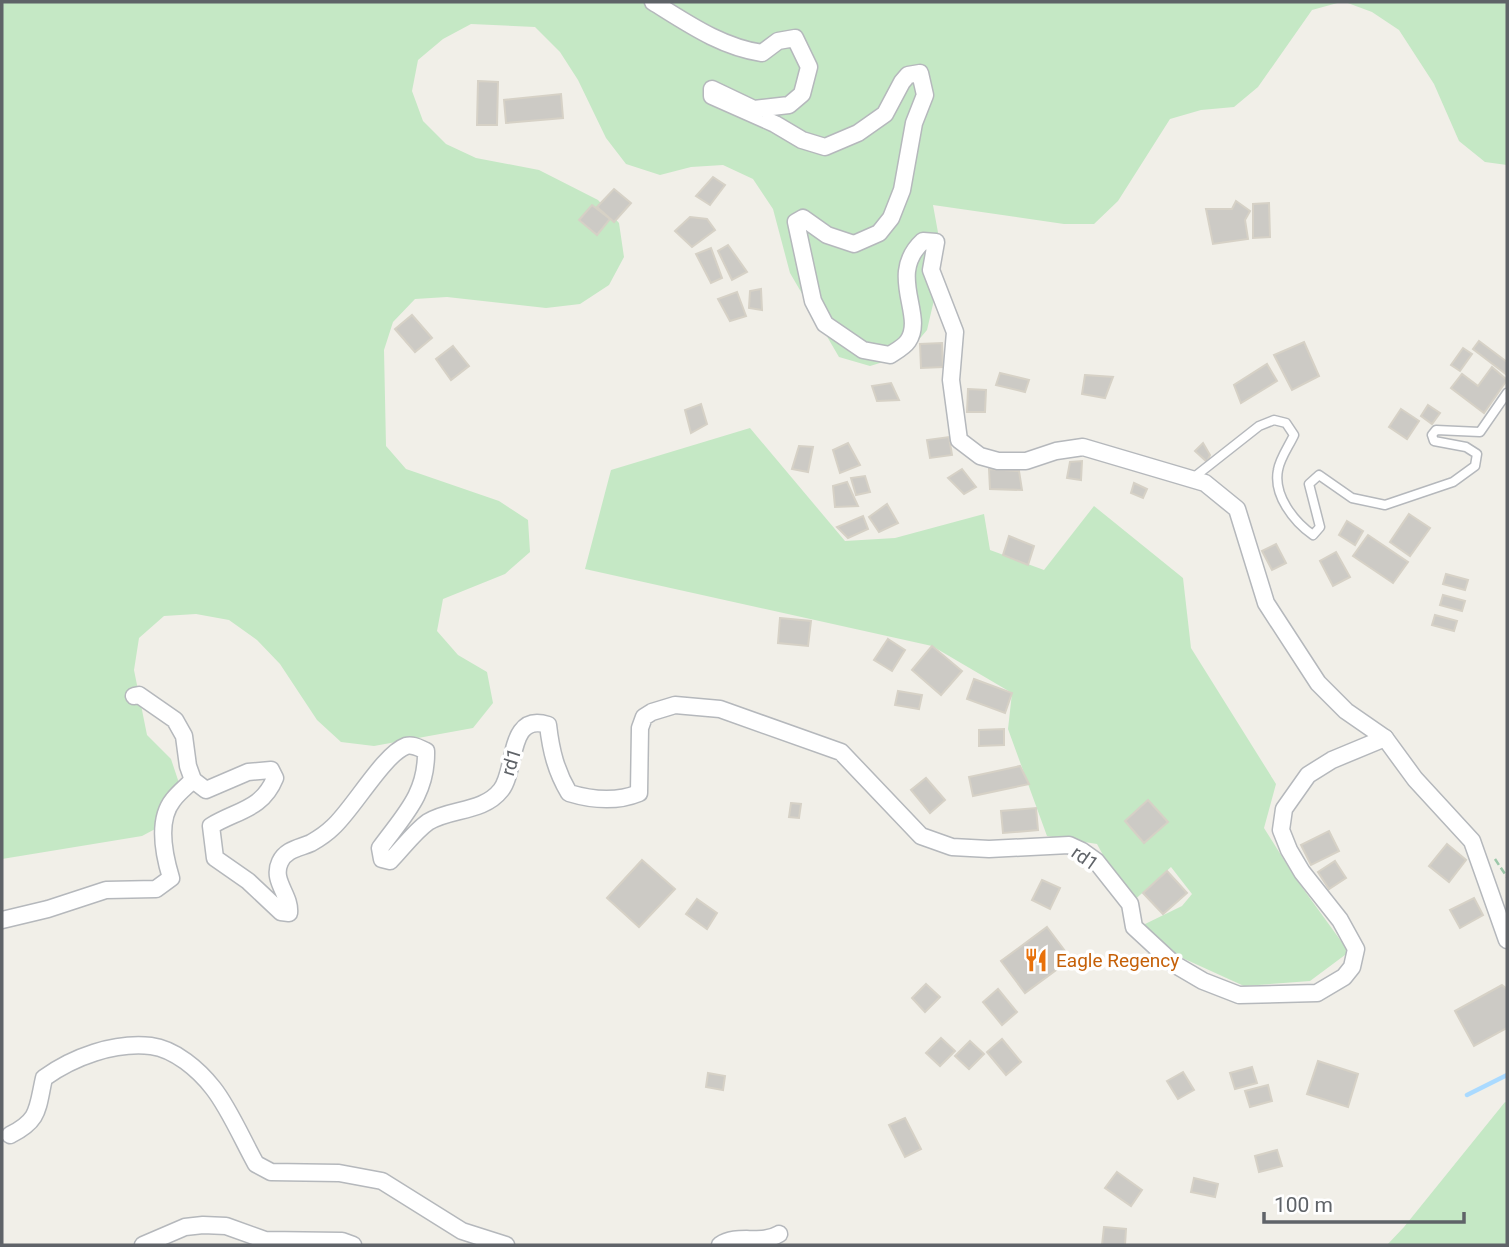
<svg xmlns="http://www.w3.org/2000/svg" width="1509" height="1247" viewBox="0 0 1509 1247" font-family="Roboto,sans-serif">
<rect width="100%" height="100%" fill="#f1efe8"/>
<g fill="#c5e8c5">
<path d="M2,2H1341L1312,10L1258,87L1234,107L1201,110L1170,119L1118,201L1094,224H1064L933,205L939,238L934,300L927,330L906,355L870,366L839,357L790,273L773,209L753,179L723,165L691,167L660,175L626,164L606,138L578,80L560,52L535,27L471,24L443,39L418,60L412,91L423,121L446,144L476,158L539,170L598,200L619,223L624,257L609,285L580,304L546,308L447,297L415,299L393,322L384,350L386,446L406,469L499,501L528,520L530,552L505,574L443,599L437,631L458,655L487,672L493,703L473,728L374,746L341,742L317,720L280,664L257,640L229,620L196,614L164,616L139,638L134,670L147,735L171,759L181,789L172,820L142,836L2,859Z"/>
<path d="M1345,2H1507V165L1485,162L1459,141L1434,84L1399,30L1372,12Z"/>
<path d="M750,428L845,541L895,538L984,514L990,550L1044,570L1094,506L1183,578L1191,648L1276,784L1264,828L1296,879L1349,952L1310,981L1244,986L1178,956L1143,925L1182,906L1192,894L1171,867L1130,904L1097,844L1047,836L1008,729L1012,693L932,646L585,569L611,470Z"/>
<path d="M1505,1102L1507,1103V1245H1387L1404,1227Z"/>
</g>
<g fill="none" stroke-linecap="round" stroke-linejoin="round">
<path stroke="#aadaff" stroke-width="4.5" d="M1467,1095L1507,1075"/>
</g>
<g fill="#cccac5" stroke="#d6d1c6" stroke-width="2">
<path d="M478,81L498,82L497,125H477Z"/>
<path d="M561,94L563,118L506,123L504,100Z"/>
<path d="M713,177L725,185L710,205L696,196Z"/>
<path d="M614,189L631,203L614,222L597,207Z"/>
<path d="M1236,201L1250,211L1245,220L1248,239L1213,244L1206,209H1232Z"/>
<path d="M1269,203L1270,237L1253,238V204Z"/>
<path d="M592,205L610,219L597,235L579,220Z"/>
<path d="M690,217L707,219L715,230L692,247L675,231Z"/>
<path d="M728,245L747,272L732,280L718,251Z"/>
<path d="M711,248L722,278L711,283L696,254Z"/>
<path d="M761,289L762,310L749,308L750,291Z"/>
<path d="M737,292L746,316L730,321L718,299Z"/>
<path d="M412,315L432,338L415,352L395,329Z"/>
<path d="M1479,341L1507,362V375L1473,349Z"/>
<path d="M1304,342L1319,376L1292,390L1274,355Z"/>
<path d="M942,343L943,367L921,368L920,344Z"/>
<path d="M453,346L469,366L451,380L436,359Z"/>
<path d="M1463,348L1472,354L1460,371L1451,365Z"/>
<path d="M1267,364L1277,381L1241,403L1234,385Z"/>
<path d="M1492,367L1507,380L1484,413L1451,388L1462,374L1478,386Z"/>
<path d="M1000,373L1029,380L1025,392L996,385Z"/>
<path d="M1085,375L1113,377L1105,398L1082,394Z"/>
<path d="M891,383L899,400L877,401L872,386Z"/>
<path d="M968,389L986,390L985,412H967Z"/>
<path d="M701,404L707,424L691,433L685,410Z"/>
<path d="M1428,405L1440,413L1432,424L1421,416Z"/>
<path d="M1401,409L1419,421L1407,439L1389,427Z"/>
<path d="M949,437L952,455L930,458L927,440Z"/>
<path d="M848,443L860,465L840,473L833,450Z"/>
<path d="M1203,443L1210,455L1207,462L1195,451Z"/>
<path d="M799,446L813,447L808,472L792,469Z"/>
<path d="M1082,461L1081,480L1067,478L1070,462Z"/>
<path d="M962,469L976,487L964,494L948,478Z"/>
<path d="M989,469L1019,471L1022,490L990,489Z"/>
<path d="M865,476L870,492L856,495L851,478Z"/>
<path d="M847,482L858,506L835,507L833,486Z"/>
<path d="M1134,483L1147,489L1143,498L1131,493Z"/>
<path d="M887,504L898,523L879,532L869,517Z"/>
<path d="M1409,514L1430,528L1410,556L1390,542Z"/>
<path d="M863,516L868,529L848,538L837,527Z"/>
<path d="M1347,521L1363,531L1355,545L1339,535Z"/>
<path d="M1368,535L1408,562L1393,583L1353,556Z"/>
<path d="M1009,536L1034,546L1028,565L1003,555Z"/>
<path d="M1276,544L1286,563L1272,570L1262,551Z"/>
<path d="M1336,552L1350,577L1333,586L1320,561Z"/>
<path d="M1446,574L1468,580L1465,590L1443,584Z"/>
<path d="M1443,595L1465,601L1462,611L1440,605Z"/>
<path d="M1435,615L1457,621L1454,631L1432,625Z"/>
<path d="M780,618L811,621L808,646L778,643Z"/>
<path d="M888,639L905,650L892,671L874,660Z"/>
<path d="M932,646L962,671L941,695L912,670Z"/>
<path d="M974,679L1012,693L1005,713L967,699Z"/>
<path d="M898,691L922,695L919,709L895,705Z"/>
<path d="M1004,729V745L979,746V730Z"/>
<path d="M1020,766L1029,784L973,796L969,777Z"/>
<path d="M926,778L945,800L930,813L911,790Z"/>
<path d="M1148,800L1168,822L1144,843L1125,821Z"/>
<path d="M791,803L801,804L799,818L789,817Z"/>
<path d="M1036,808L1038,830L1003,833L1001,811Z"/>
<path d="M1329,831L1339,851L1311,865L1301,845Z"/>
<path d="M1447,844L1466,860L1449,882L1429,866Z"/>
<path d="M642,860L675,889L639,927L607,898Z"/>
<path d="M1335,861L1346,878L1329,889L1318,872Z"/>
<path d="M1167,871L1187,893L1163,914L1143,893Z"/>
<path d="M1042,880L1060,888L1050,909L1032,900Z"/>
<path d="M1474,898L1483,915L1460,928L1450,910Z"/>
<path d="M697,899L717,913L707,929L686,914Z"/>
<path d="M1047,927L1071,959L1025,993L1001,961Z"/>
<path d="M926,984L940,997L925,1012L912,998Z"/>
<path d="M1502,985L1507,989V1028L1474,1046L1455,1011Z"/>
<path d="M998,989L1017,1012L1002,1025L983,1002Z"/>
<path d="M941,1038L955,1051L940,1066L926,1053Z"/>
<path d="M1002,1039L1021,1062L1006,1075L987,1052Z"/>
<path d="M970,1041L984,1054L969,1069L955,1056Z"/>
<path d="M1318,1061L1358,1074L1348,1107L1307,1094Z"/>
<path d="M1252,1067L1257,1083L1235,1089L1230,1073Z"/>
<path d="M1183,1072L1194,1090L1178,1099L1167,1081Z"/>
<path d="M708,1073L725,1076L723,1090L706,1087Z"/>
<path d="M1268,1085L1272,1101L1250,1107L1245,1091Z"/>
<path d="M905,1118L921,1149L905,1157L889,1125Z"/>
<path d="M1277,1150L1282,1166L1259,1172L1255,1156Z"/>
<path d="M1117,1172L1142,1190L1131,1206L1105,1188Z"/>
<path d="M1194,1178L1218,1184L1215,1197L1191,1192Z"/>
<path d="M1104,1227L1126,1229L1125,1245H1102Z"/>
</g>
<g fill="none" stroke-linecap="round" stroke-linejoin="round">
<g stroke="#b5b8bc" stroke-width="11">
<path id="service" d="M1193,478L1259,426L1274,420L1286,423L1294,435C1289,446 1280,458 1278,470C1273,495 1294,522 1313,535L1320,527L1309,484L1319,475L1352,498L1385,505L1453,482L1475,466L1477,454L1466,447L1434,441L1432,435L1436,430L1480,432L1507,393"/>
</g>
<g stroke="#b5b8bc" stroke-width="19">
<g id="minor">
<path d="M653,2C687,23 721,47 762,53L778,41L795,38L809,67L802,94L789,105L754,109L712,89V96L775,124L802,140L825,147L858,133L885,114L902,82L908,75L920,73L925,95L914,123L902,190L891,218L879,233L854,244L827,235L803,218L796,222L813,301L825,324L863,350L890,355C896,351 904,347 908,341C926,315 886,275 923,241L936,242L931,270L955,332L951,380L959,440L980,456L998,461H1026L1056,451L1083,447L1205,483L1237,509L1266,603L1318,683L1346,711L1385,738L1415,779L1472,841L1507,940"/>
<path d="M134,696L139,695L175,720L184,736L188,766L193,780L206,790L248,772L271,770L275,778C262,810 237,810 211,826L215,858L248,881L281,912L289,913C291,895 271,881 280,862C286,849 300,848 311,843C318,839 327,833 333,827C353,809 384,754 406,746C413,744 419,748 426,751C427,794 404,815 380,848L382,859L390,861C402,849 414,832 428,822C450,808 483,813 501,790C517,770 507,712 548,725C551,751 556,771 569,793C592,800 617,802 639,793L640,728L644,717L652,712L675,705L720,709L841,752L921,836L952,847L989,849L1069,845L1082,851L1096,861L1130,904L1134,927L1174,964L1203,981L1239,995L1317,993L1344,977L1352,967L1356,949L1340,920L1302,872L1289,850L1281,830L1284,809L1308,775L1332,760L1385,738"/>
<path d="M2,920L48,909L106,890L156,889L171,878C164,855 157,820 173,800C178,793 187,786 193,780"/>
<path d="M10,1135C40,1120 37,1109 44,1078C73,1057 114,1042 151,1046C175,1049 199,1070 213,1088C229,1108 243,1141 256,1164L271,1172L339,1173L382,1181L462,1231L506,1245"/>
<path d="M143,1245L185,1227L203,1225L226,1226L265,1240L342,1241L353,1245"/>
<path d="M720,1245C737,1233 761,1245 779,1234"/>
</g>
</g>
<path stroke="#9cc7a9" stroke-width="2.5" stroke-dasharray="7 3.5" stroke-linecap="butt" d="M1495,859L1507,877"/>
<use href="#service" stroke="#fff" stroke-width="8"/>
<use href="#minor" stroke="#fff" stroke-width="16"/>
</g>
<defs>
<g id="restaurant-bare" transform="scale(1.89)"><path d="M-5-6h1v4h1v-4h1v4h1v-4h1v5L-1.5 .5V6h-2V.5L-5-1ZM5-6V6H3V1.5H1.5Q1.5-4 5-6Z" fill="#e8710a" stroke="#fff" stroke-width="2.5" paint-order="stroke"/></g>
</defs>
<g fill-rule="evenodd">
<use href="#restaurant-bare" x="1036" y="960"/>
</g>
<g text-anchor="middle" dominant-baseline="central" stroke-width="7" stroke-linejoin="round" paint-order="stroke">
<g font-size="19" fill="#5f6368" stroke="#fff">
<text transform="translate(511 762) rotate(-73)">rd1</text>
<text transform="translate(1085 858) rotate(35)">rd1</text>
</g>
<g font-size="19" fill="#c56008" stroke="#fff" text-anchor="start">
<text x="1056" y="960">Eagle Regency</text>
</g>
</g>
<rect width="1509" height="1247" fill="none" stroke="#5f6368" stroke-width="7"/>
<path d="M1264 1212v10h200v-10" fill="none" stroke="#5f6368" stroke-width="3.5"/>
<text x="1274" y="1212" font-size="21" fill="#5f6368" stroke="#ffffff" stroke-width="5" paint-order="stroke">100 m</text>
</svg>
